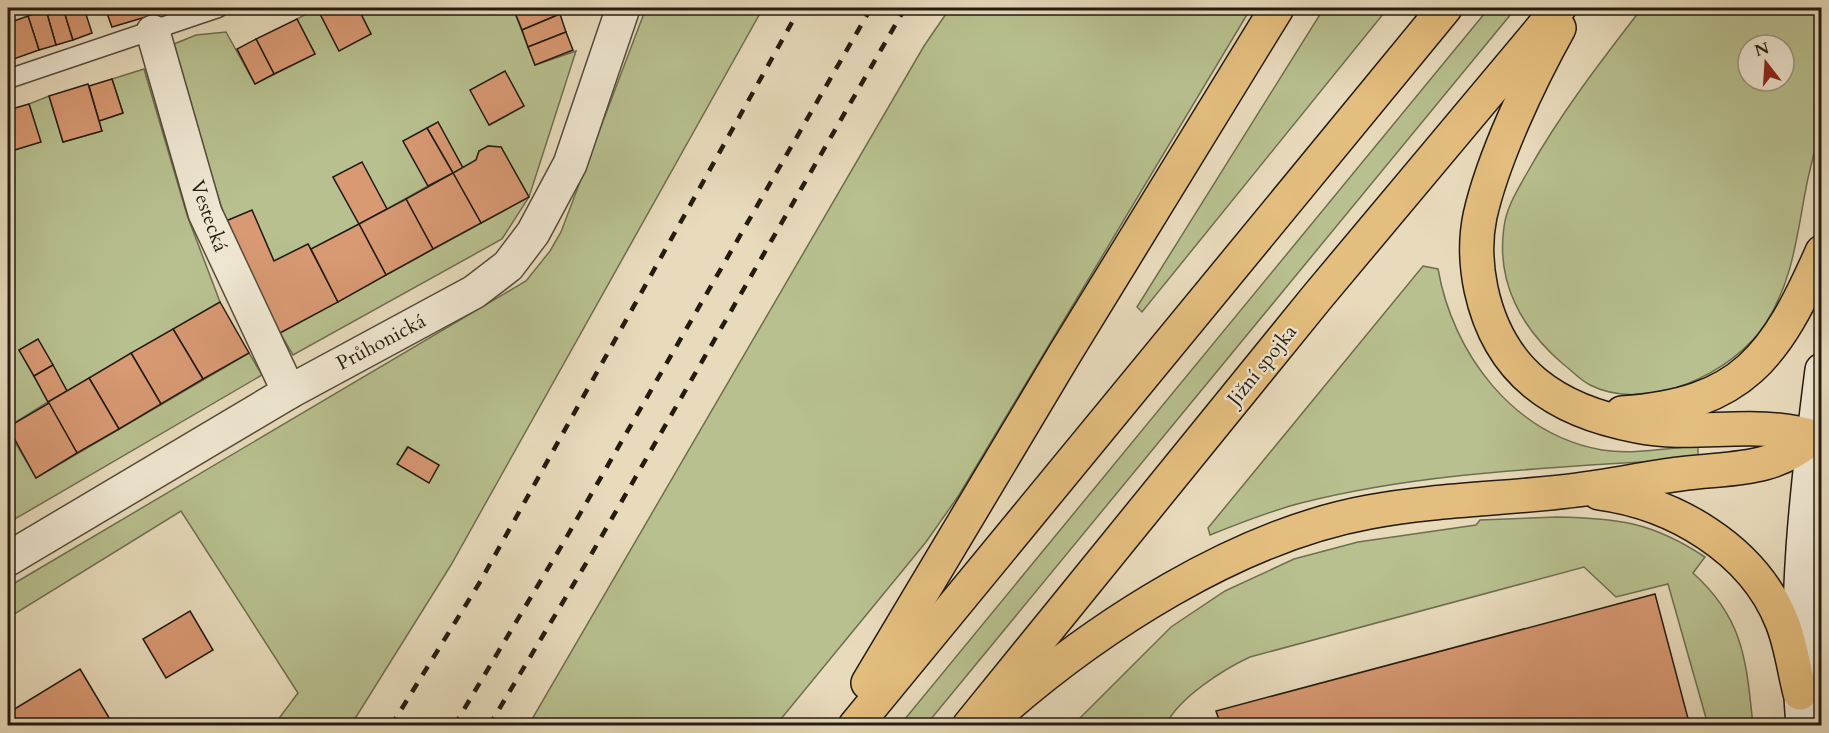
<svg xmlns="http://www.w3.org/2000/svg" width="1829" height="733" viewBox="0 0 1829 733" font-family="Cardo,serif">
<rect width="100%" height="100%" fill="#e8dbbc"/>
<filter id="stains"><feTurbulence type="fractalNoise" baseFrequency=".00333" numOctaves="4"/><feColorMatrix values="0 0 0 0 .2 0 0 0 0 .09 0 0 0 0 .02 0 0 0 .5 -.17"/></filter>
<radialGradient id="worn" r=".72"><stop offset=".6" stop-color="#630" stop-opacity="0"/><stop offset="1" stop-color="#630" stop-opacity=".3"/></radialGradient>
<g fill="#b8c08f" stroke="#6e6e50" stroke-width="1.5" fill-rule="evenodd">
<path d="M317,8L339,50L371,34L358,8H513L535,65L576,51L529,197L502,239L293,355L280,333L529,197L501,147L488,146L479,151L476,160L463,168L438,122L403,141L428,186L387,209L362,163L333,177L359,224L311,249L308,244L274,261L252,211L226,221L169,46L196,35L226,32L255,84L315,54L297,19ZM505,72L524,106L490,125L471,90Z"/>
<path d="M646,8H763L451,565L351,725H274L298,693L181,511L8,618V587L526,281L550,251L561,232ZM407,447H408L438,465L398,464Z"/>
<path d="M950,8H1251L959,495L926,542L776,725L528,726L924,46Z"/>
<path d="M1324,8H1388L1142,312L1137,307Z"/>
<path d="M1489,8H1516L926,725H900Z"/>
<path d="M1642,8H1821C1821,42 1824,77 1821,111C1820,135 1812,159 1807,183C1797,233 1794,278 1766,323C1734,373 1647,414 1590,385C1580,380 1571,370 1563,364C1521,328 1496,282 1504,227C1506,208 1518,189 1527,173C1560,114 1601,61 1642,8ZM1748,45H1784V81H1748Z"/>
<path d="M144,69L187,215L220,302L67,391L38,339L19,350L48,402L8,427V152L40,142L29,104L49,96L63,142L102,131L99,121L123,113L112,79Z"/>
<path d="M1423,266L1438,269C1453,354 1513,434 1602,450C1633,455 1667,448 1698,446V458C1566,468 1430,470 1301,503C1270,511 1240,523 1210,535L1208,528Z"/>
<path d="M249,353L262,375L8,523V430L36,478Z"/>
<path d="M1556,517C1618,518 1652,522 1705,557L1693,573C1744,619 1746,660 1753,725H1708L1668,584L1616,597L1584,567L1250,657C1224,669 1178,698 1166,725H1073L1171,627L1225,591L1294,559L1358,542L1476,525L1480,520Z"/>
</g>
<g fill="#d89973" stroke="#241b10" stroke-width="1.5">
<path d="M55,8H63L73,40L56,45L46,10Z"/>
<path d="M63,8H84L92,33L73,40Z"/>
<path d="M105,8H176L112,27Z"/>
<path d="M317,8H358L371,34L339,51Z"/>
<path d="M522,8H557L560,14L522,30L514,10Z"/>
<path d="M46,10L56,45L39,50L28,16Z"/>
<path d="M560,14L566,32L528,47L522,30Z"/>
<path d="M28,16L39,50L8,61V23Z"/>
<path d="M297,19L315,54L274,74L256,39Z"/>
<path d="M566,32L573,50L535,65L528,47Z"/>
<path d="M256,39L274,74L255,84L237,49Z"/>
<path d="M505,71L524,106L489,125L470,90Z"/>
<path d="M112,79L123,113L99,121L89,86Z"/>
<path d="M88,84L102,131L63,142L49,96Z"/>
<path d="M29,104L41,142L8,152V110Z"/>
<path d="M438,122L463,168L453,173L427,128Z"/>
<path d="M427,128L453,173L428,186L403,141Z"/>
<path d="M488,146L501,147L529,197L481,223L453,173L476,160L479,151Z"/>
<path d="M362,162L387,209L359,224L333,177Z"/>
<path d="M453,173L481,223L433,249L406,199Z"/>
<path d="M406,199L433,249L386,275L359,224Z"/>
<path d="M252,210L274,261L308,244L338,302L280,333L248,274L226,221Z"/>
<path d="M359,224L386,275L338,302L311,249Z"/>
<path d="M220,302L249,353L203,379L173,329Z"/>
<path d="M173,329L203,379L161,404L131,353Z"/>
<path d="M38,339L53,365L34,376L19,350Z"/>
<path d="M131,353L161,404L119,429L89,378Z"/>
<path d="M53,365L67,391L48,402L34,376Z"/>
<path d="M89,378L119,429L77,453L48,402Z"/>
<path d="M49,403L77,453L36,478L8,427Z"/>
<path d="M408,447L439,465L429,483L397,464Z"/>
<path d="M1655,594L1690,726H1221L1216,711Z"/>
<path d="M190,611L213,650L166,678L143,639Z"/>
<path d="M80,669L114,726H8V713Z"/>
</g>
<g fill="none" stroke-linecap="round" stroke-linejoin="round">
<g stroke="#554b3b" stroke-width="21">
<path id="lane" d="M8,79L218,8"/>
</g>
<g stroke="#554b3b" stroke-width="36">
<g id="street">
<path d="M153,32L205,213L289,392"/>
<path d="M8,559L289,392L474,292L508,266L533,233L570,164L623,8"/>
</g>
</g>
<g stroke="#241b10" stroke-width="36">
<path id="secondary" d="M1803,726C1793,607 1807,487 1822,370"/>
</g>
<g stroke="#241b10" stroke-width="36">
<g id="highway">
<path d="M1559,28C1530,80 1493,158 1480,216C1475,240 1476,265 1481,289C1499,373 1556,411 1637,426C1695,438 1755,419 1813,437"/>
<path d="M1622,413C1743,405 1776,356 1822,252"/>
<path d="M1599,493C1674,503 1753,549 1782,622C1791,644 1794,670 1800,693"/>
<path d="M868,683L1064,355L1277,8"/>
<path d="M998,714C1097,627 1237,536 1369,512C1438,499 1508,499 1577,490C1612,486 1646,478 1680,474C1731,467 1771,473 1813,437"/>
<path d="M855,726L1445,8"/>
<path d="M969,726L1318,296L1559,8"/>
</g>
</g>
<use href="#lane" stroke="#f0e8d3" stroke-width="18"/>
<use href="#street" stroke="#f0e8d3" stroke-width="33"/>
<use href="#secondary" stroke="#f0e8d3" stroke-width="33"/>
<use href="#highway" stroke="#e4be7e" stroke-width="33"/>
<g stroke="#241b10" stroke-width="4.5" stroke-dasharray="10 10" stroke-linecap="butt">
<path d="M391,726L480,582L800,8"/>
<path d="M454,726L562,545L871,8"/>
<path d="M489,726L588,560L905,8"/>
</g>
</g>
<g text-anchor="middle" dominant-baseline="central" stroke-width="4.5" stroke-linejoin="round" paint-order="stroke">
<g font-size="20" fill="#241b10" stroke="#f0e8d3">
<text transform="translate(209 216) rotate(70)">Vestecká</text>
<text transform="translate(381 342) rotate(-28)">Průhonická</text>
<text transform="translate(1262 365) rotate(-51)">Jižní spojka</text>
</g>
</g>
<rect width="1829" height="733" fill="none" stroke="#e8dbbc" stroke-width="30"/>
<rect x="9" y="9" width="1811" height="715" fill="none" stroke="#241b10" stroke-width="3"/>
<rect x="15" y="15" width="1799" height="703" fill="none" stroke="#241b10" stroke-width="1.5"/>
<g transform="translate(1766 63) rotate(343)"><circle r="28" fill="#f0e8d3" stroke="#9e9685" stroke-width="1.5"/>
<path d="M0-4.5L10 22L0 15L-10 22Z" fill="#8f2418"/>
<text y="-9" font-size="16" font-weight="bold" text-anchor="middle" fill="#241b10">N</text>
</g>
<rect width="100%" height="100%" filter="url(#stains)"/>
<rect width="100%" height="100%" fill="url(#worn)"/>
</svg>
